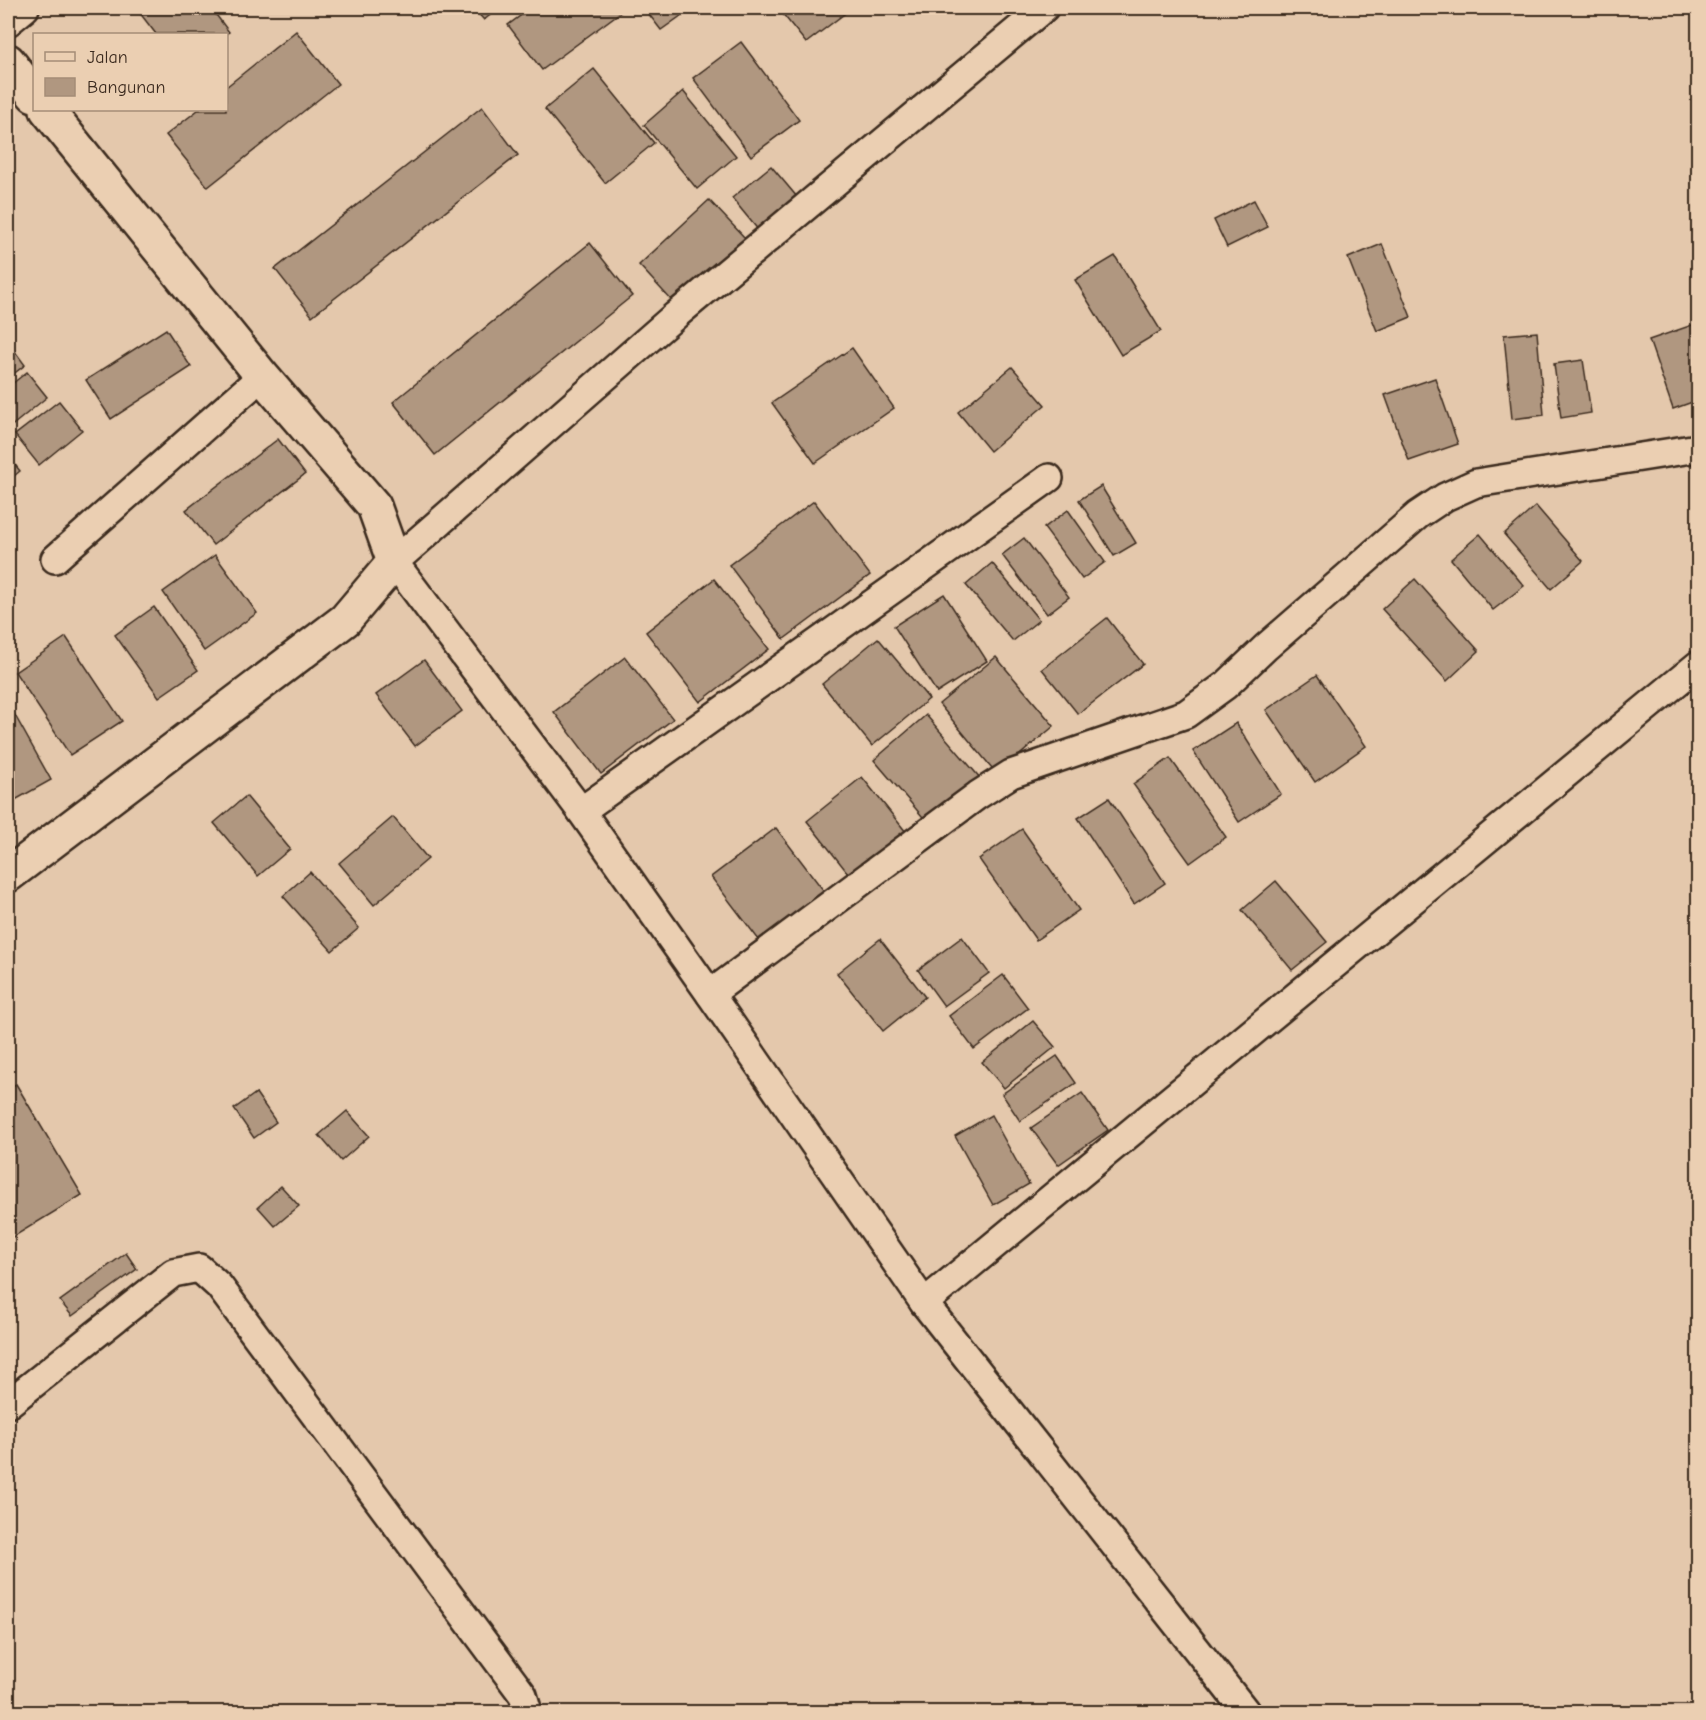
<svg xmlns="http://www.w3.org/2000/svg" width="1706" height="1720" viewBox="0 0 1706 1720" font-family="'Comic Neue',sans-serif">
<rect width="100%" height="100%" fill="#e4c8ac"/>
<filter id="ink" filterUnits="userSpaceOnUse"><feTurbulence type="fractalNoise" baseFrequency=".0167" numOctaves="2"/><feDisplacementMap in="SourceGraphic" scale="12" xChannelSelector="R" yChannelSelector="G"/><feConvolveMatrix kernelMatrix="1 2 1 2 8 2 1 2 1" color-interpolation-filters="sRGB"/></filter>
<g filter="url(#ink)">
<g fill="#b09780" stroke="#3b2a1e" stroke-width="1.5">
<path d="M136,8H211L229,32L225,34H156Z"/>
<path d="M473,8H499L484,20Z"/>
<path d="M531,8H626L542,70L508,25Z"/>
<path d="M644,8H692L661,30Z"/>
<path d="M778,8H852L806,43Z"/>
<path d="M296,31L338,84L208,187L166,135L198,110H226V87Z"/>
<path d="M741,42L799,120L751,156L693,78Z"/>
<path d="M594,69L654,143L605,183L545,109Z"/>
<path d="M683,91L736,156L697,189L644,125Z"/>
<path d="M482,107L518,155L312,316L275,269Z"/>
<path d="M771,166L803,204L764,237L732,198Z"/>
<path d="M709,200L745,238L674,303L639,265Z"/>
<path d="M1254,200L1268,227L1227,247L1214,220Z"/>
<path d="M590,243L632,296L435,455L393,402Z"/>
<path d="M1382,244L1411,317L1377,331L1348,258Z"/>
<path d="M1115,256L1161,331L1121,355L1075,280Z"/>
<path d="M1698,323V400L1673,409L1649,340Z"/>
<path d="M166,329L191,367L111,419L86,380Z"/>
<path d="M1537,332L1544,415L1512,419L1504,335Z"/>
<path d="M8,342L25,365L8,378Z"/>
<path d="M852,348L894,408L815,463L772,403Z"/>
<path d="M1583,360L1591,413L1561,418L1554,364Z"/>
<path d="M1012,367L1045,405L990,451L958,412Z"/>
<path d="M27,372L47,397L8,429V387Z"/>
<path d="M1435,378L1458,444L1409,461L1385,395Z"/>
<path d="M59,401L82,430L39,465L15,435Z"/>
<path d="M278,439L305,474L213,545L186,510Z"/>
<path d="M8,456L20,471L8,481Z"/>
<path d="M1101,486L1136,543L1114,556L1079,500Z"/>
<path d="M814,501L870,575L784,639L729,565Z"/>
<path d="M1536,506L1583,561L1551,589L1504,534Z"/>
<path d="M1068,510L1105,562L1082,579L1044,528Z"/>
<path d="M1480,534L1524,586L1493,610L1451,559Z"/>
<path d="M1024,538L1069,597L1047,614L1002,555Z"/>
<path d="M215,555L257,613L204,651L163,592Z"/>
<path d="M992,563L1039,620L1013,641L966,585Z"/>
<path d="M714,579L769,649L700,702L646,632Z"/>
<path d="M1415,579L1479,651L1447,681L1382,609Z"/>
<path d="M944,594L987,661L937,693L894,626Z"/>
<path d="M154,607L198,670L159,697L115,635Z"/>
<path d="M1107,618L1143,664L1078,714L1042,669Z"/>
<path d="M66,637L122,721L70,755L15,672Z"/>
<path d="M878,638L929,699L872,746L822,684Z"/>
<path d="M625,657L673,719L601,774L554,712Z"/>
<path d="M996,657L1054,726L997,774L939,704Z"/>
<path d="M424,660L462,711L415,746L376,695Z"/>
<path d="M1317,675L1366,746L1315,782L1266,710Z"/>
<path d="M12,710L51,780L8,804V713Z"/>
<path d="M926,715L981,779L928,823L874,760Z"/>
<path d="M1236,723L1281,794L1239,822L1193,751Z"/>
<path d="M1170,758L1226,837L1190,863L1133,784Z"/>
<path d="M862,777L906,832L851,877L807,821Z"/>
<path d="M246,796L290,849L258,876L214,823Z"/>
<path d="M1109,798L1165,883L1134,904L1078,818Z"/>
<path d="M393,817L428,859L374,905L339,863Z"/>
<path d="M776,828L827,895L762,944L711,877Z"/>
<path d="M1022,829L1079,910L1036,940L979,859Z"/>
<path d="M310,872L359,928L332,951L283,896Z"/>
<path d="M1276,881L1327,942L1292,970L1242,910Z"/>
<path d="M962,937L989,973L944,1006L918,970Z"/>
<path d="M880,939L925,997L883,1031L837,973Z"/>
<path d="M1003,975L1028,1008L974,1049L949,1016Z"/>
<path d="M1033,1021L1055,1047L1004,1088L982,1062Z"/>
<path d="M1057,1056L1076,1083L1020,1121L1002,1094Z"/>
<path d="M16,1084L82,1195L8,1240V1089Z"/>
<path d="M256,1093L276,1122L254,1138L234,1109Z"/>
<path d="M1082,1093L1108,1130L1058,1165L1031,1128Z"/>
<path d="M347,1111L369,1136L341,1161L319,1135Z"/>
<path d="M991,1115L1029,1184L993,1205L955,1136Z"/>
<path d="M281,1186L299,1206L275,1226L258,1207Z"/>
<path d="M126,1253L137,1269L72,1316L60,1301Z"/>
</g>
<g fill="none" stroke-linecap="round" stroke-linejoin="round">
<g stroke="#3b2a1e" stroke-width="32">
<g id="minor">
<path d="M1044,8L676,315L394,562L581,811L710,994L924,1303L1246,1712"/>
<path d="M8,22L25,8"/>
<path d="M55,559L262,376"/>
<path d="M581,811L1049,478"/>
<path d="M710,994L978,795L1011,774L1186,714L1226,685L1266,647L1418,515L1445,497L1476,483L1698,448"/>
<path d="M924,1303L1698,665"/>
<path d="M8,1404L173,1273L199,1268L219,1286L523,1695L528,1712"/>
</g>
</g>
<g stroke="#3b2a1e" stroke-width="38">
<g id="primary">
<path d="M8,61L34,95"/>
<path d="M8,875L345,620L394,562L374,506L262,376L47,110"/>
</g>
</g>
<use href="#minor" stroke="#ebcfb2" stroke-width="27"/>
<use href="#primary" stroke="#ebcfb2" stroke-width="33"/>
</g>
</g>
<rect width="1706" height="1720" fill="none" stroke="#ebcfb2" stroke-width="30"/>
<rect x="15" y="15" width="1676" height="1690" fill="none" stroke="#3b2a1e" stroke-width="2" filter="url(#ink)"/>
<rect x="33" y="33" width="195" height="78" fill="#ebcfb2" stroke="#a58d77" stroke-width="1.5"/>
<rect x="45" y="52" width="30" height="9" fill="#ebcfb2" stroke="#a58d77" stroke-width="1.5"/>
<text x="87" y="63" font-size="18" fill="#3b2a1e">Jalan</text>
<rect x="45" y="78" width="30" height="18" fill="#b09780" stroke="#a58d77" stroke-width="1.5"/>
<text x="87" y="93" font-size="18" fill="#3b2a1e">Bangunan</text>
</svg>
